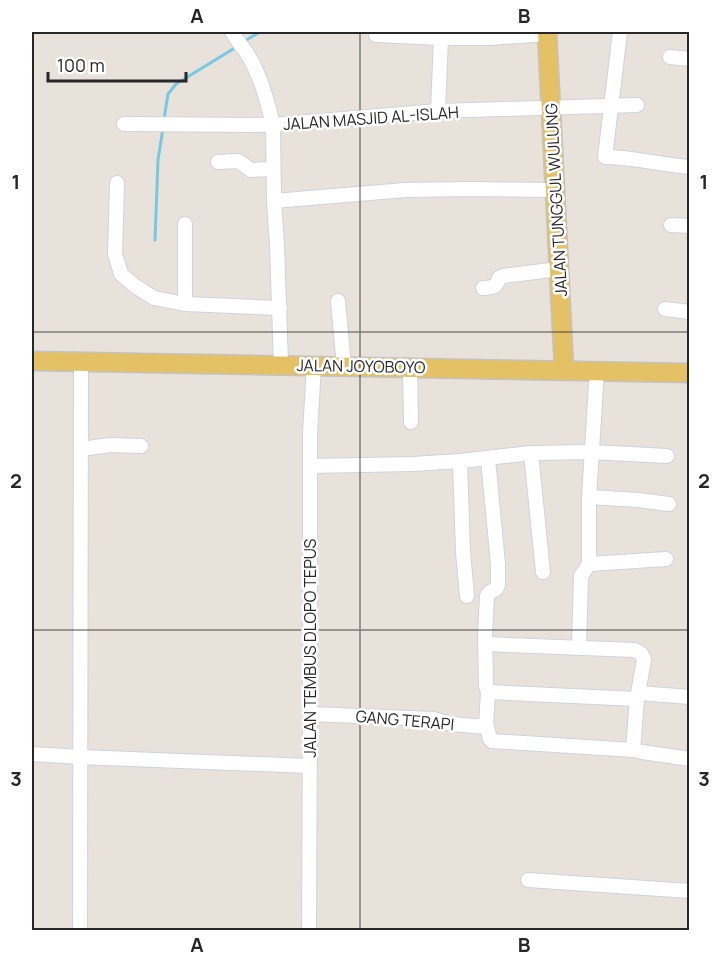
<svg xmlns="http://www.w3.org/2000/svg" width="721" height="962" viewBox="0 0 721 962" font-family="Manrope,sans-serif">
<rect width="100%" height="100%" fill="#e9e2da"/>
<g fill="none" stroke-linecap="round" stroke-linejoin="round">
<g stroke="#75cae3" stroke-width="3">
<path d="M243,42L260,32"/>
<path d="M164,119L168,94L176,84L238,46"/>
<path d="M155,240L158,160L163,128"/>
</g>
<g stroke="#cfd3df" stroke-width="16">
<g id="minor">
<path d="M620,32L605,157C633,157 661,165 690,167"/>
<path d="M376,35L441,38H490L547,34"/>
<path d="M670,57L690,59"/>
<path d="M438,111L441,38"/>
<path d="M124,124L273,125C267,100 260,73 246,52C241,45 236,39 232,32"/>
<path d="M218,162L238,161L251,170L273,169"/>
<path d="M117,183L115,254L121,274L135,286L154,298L185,304L280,308"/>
<path d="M274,201L405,190L470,189L556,190"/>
<path d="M185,224V304"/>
<path d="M671,225L690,226"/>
<path d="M483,288C492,287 497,288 499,278L503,276L559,269"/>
<path d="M338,301L344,366"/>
<path d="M665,309L690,312"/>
<path d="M281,365L277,245L274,201L273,125L438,111L637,105"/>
<path d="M410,367L411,422"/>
<path d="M81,449L110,445L141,446"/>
<path d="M531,453L543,572"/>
<path d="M488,459L498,564V585L496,589L490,592L487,596L485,634L486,686L488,692L637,699"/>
<path d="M460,461L463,552L467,596"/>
<path d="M310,466L413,464L460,461L531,453L591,452L667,456"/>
<path d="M589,497L638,500L669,504"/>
<path d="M589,564L666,559"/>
<path d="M486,644L634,650C640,652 642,653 644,660L637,699L633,750"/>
<path d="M579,647L581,576L589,564V497L597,370"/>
<path d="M639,693L690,697"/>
<path d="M310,714L433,719L451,724L487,727L490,739L492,741L633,750L642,752L690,759"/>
<path d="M486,726L488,692"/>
<path d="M32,754L80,757L310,766"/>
<path d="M528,880L690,891"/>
<path d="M80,930L81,362"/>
<path d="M309,930L310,714V433L314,366"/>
</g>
</g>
<g stroke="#c3c3c3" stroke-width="21">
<g id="major">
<path d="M547,32L564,369"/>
<path d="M32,361L690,373"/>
</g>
</g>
<use href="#minor" stroke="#fff" stroke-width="14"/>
<use href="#major" stroke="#e3c164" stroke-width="18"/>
</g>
<path fill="none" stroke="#272727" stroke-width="1.5" stroke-opacity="0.55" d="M360,32V930M32,332H690M32,630H690"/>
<g text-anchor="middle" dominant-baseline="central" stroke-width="5" stroke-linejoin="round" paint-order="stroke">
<g font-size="16" fill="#272727" stroke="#fff">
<text transform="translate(371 118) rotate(-4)">JALAN MASJID AL-ISLAH</text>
<text transform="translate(556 200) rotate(-93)">JALAN TUNGGUL WULUNG</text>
<text transform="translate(361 366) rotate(1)">JALAN JOYOBOYO</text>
<text transform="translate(310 648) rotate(-90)">JALAN TEMBUS DLOPO TEPUS</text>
<text transform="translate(405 720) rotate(5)">GANG TERAPI</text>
</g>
</g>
<rect width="721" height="962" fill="none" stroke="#ffffff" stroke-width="66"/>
<path d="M48 72v9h138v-9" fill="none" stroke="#272727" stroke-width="3"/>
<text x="57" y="72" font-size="18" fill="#272727" stroke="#ffffff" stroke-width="4.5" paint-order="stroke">100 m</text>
<rect x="33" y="33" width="655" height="896" fill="none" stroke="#272727" stroke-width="2"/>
<g font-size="20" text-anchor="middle" font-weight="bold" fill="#272727">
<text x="197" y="23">A</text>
<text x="524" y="23">B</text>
<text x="16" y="189">1</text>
<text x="704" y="189">1</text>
<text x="16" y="488">2</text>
<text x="704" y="488">2</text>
<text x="16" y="786">3</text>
<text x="704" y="786">3</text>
<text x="197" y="952">A</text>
<text x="524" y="952">B</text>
</g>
</svg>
